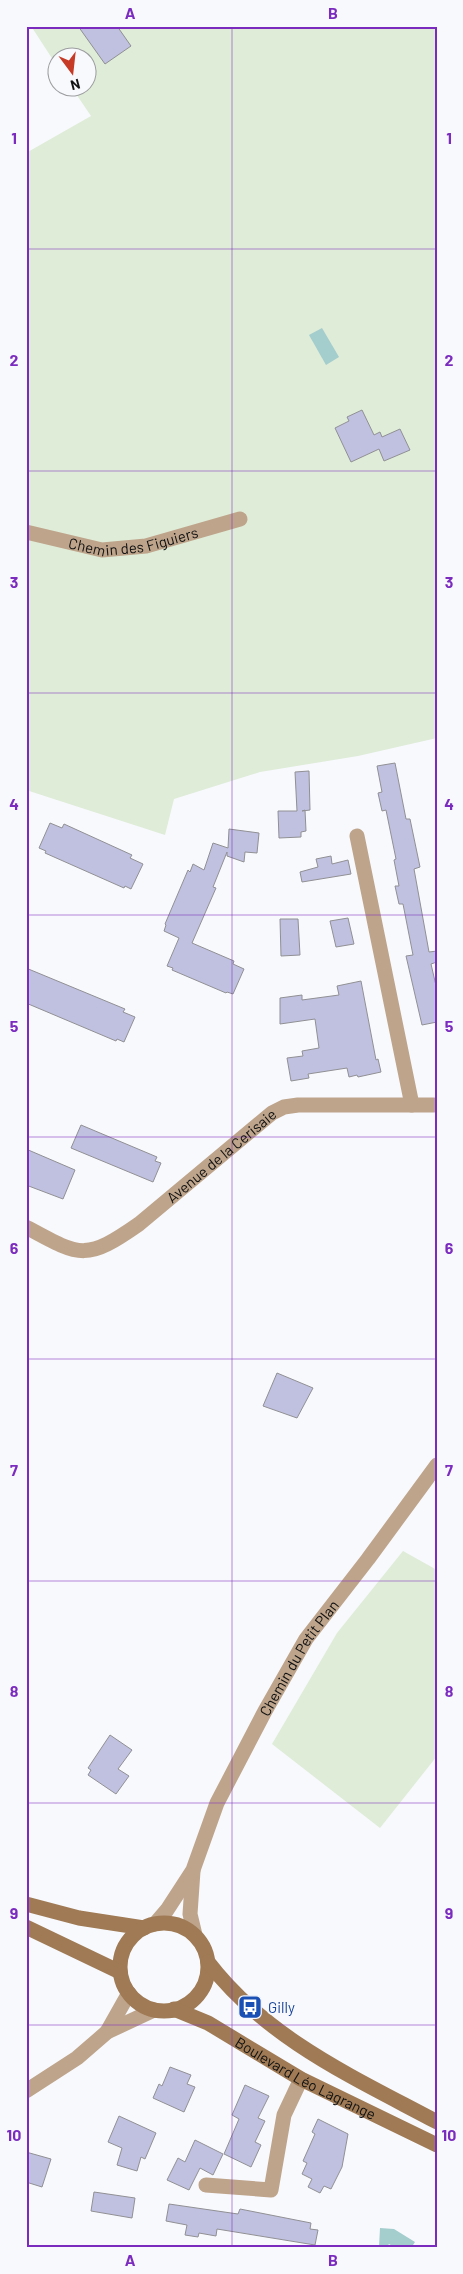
<svg xmlns="http://www.w3.org/2000/svg" width="463" height="2274" viewBox="0 0 463 2274" font-family="Barlow,sans-serif">
<rect width="100%" height="100%" fill="#f8f9fd"/>
<g fill="#dfecd8">
<path d="M31,26H437V738L358,756L260,772L174,799L165,835L26,790V153L91,116L72,88H88V58H58L57,66Z"/>
<path d="M403,1551L437,1570V1756L380,1828L272,1744L337,1633Z"/>
</g>
<g fill="#a4cdcd">
<path d="M322,328L339,357L326,365L309,335Z"/>
<path d="M380,2228L394,2229L415,2242L411,2248H396L389,2244L386,2248L379,2247Z"/>
</g>
<g fill="#c0c1e0" stroke="#909094">
<path d="M78,26H117L131,46L105,64Z"/>
<path d="M362,410L374,435L380,432L382,437L400,429L410,450L384,461L379,449L351,462L335,428L349,421L347,417Z"/>
<path d="M395,763L406,819H410L420,867L414,869L429,952L437,951V962L431,964L437,990V1022L422,1025L406,956L413,955L403,904H399L395,886H399L394,860L396,859L386,810L382,811L378,793L382,792L377,766Z"/>
<path d="M309,771L310,810L302,811L305,810L306,831L301,832V837L279,838L278,811H297L295,772Z"/>
<path d="M50,823L62,828L64,824L132,855L130,858L143,864L131,889L125,886L124,888L45,853L46,851L39,848Z"/>
<path d="M229,829L259,833L257,853L245,852L244,862L227,856V852L213,887L216,888L192,943L234,961L233,964L244,969L233,994L227,992L226,993L172,970L173,968L167,966L179,938L164,931L166,925L165,924L188,870L190,872L193,864L204,870L213,843L228,848Z"/>
<path d="M331,856L332,864L348,860L351,874L302,882L300,872L318,867L316,859Z"/>
<path d="M348,918L354,944L336,947L330,921Z"/>
<path d="M280,919H298L300,955L281,956Z"/>
<path d="M26,968L125,1009L123,1012L135,1017L124,1042L117,1039L116,1041L26,1003Z"/>
<path d="M361,981L376,1060L378,1059L381,1072L358,1077L357,1075L349,1077L347,1068L308,1074L309,1078L291,1081L287,1058L303,1056L302,1051L319,1048L315,1019L280,1024V998L302,995V1000L339,995L337,986Z"/>
<path d="M81,1125L157,1157L155,1161L161,1163L153,1182L71,1148Z"/>
<path d="M26,1149L75,1170L63,1199L26,1185Z"/>
<path d="M277,1373L313,1388L297,1418L263,1406Z"/>
<path d="M110,1735L132,1750L118,1769L129,1776L116,1794L88,1775L91,1770L88,1768Z"/>
<path d="M170,2067L191,2075L187,2084L195,2087L184,2112L153,2098L159,2084L162,2086Z"/>
<path d="M245,2085L269,2096L258,2118L265,2121L255,2142L261,2145L251,2167L224,2154L239,2119L232,2115Z"/>
<path d="M119,2116L156,2133L145,2159L141,2157L137,2171L117,2165L122,2148L108,2142Z"/>
<path d="M318,2119L348,2134L342,2167L331,2189L324,2186L320,2193L308,2187L312,2179L302,2174L307,2163L303,2161L315,2134L312,2132Z"/>
<path d="M195,2140L223,2154L213,2175L200,2168L189,2190L167,2180L178,2158L185,2162Z"/>
<path d="M26,2152L51,2159L42,2187L26,2182Z"/>
<path d="M94,2192L135,2198L132,2218L91,2211Z"/>
<path d="M169,2204L238,2214L240,2209L311,2223L310,2229L318,2230L315,2245L217,2229L216,2236L199,2233L198,2237L185,2235L187,2225L166,2221Z"/>
</g>
<g fill="none" stroke-linecap="round" stroke-linejoin="round">
<g stroke="#bea48b" stroke-width="15">
<path id="s1" d="M26,532L102,550L146,546L240,519"/>
<path d="M357,836L412,1105"/>
<path id="s2" d="M26,1227C81,1257 86,1261 139,1224L272,1113L284,1107L298,1105H437"/>
<path d="M193,1871L190,1914L195,1935"/>
<path id="s3" d="M155,1924L167,1910L193,1870L217,1803L265,1711L306,1639L368,1559L437,1465"/>
<path d="M107,2032L129,1993"/>
<path d="M26,2091L77,2058L107,2032L154,2010"/>
<path d="M206,2185L271,2190L284,2115L301,2079"/>
</g>
<g stroke="#9f7a54" stroke-width="15">
<path d="M26,1904L79,1918L144,1928"/>
<circle cx="164" cy="1967" r="44"/>
<path d="M26,1927L120,1972"/>
<path d="M208,1962C267,2039 353,2077 437,2122"/>
<path id="s4" d="M174,2009L208,2023L301,2079L437,2145"/>
</g>
</g>
<path fill="none" stroke="#7b2cbf" stroke-width="1" stroke-opacity="0.55" d="M232,26V2248M26,249H437M26,471H437M26,693H437M26,915H437M26,1137H437M26,1359H437M26,1581H437M26,1803H437M26,2025H437"/>
<defs>
<g id="bus-square" transform="scale(1.25)"><rect x="-9" y="-9" width="18" height="18" rx="4" fill="#1a4fb4" stroke="#f8f9fd"/><path d="M-5-6H5V4H4V6H2V4H-2V6H-4V4H-5ZM-3.5-4V0h7V-4ZM-3.5 1.2v1.5H-2V1.2ZM2 1.2v1.5H3.5V1.2Z" fill="#fff"/></g>
</defs>
<g fill-rule="evenodd">
<use href="#bus-square" x="250" y="2007"/>
</g>
<g text-anchor="middle" dominant-baseline="central" stroke-width="4" stroke-linejoin="round" paint-order="stroke">
<g font-size="15" fill="#111213" stroke="#f8f9fd">
<text stroke="none"><textPath href="#s1" startOffset="110">Chemin des Figuiers</textPath></text>
<text stroke="none"><textPath href="#s2" startOffset="232">Avenue de la Cerisaie</textPath></text>
<text stroke="none"><textPath href="#s3" startOffset="304">Chemin du Petit Plan</textPath></text>
<text stroke="none"><textPath href="#s4" startOffset="149">Boulevard Léo Lagrange</textPath></text>
</g>
<g font-size="15" fill="#164399" stroke="#f8f9fd" text-anchor="start">
<text x="268" y="2007">Gilly</text>
</g>
</g>
<rect width="463" height="2274" fill="none" stroke="#f8f9fd" stroke-width="55"/>
<g transform="translate(72 72) rotate(165)"><circle r="24" fill="#f8f9fd" stroke="#9c9d9f"/>
<path d="M0-4L9 19L0 12L-9 19Z" fill="#c63a26"/>
<text y="-8" font-size="14" font-weight="bold" text-anchor="middle" fill="#111213">N</text>
</g>
<rect x="28" y="28" width="408" height="2218" fill="none" stroke="#7b2cbf" stroke-width="2"/>
<g font-size="16" text-anchor="middle" font-weight="bold" fill="#7b2cbf">
<text x="130" y="19">A</text>
<text x="333" y="19">B</text>
<text x="14" y="144">1</text>
<text x="449" y="144">1</text>
<text x="14" y="366">2</text>
<text x="449" y="366">2</text>
<text x="14" y="588">3</text>
<text x="449" y="588">3</text>
<text x="14" y="810">4</text>
<text x="449" y="810">4</text>
<text x="14" y="1032">5</text>
<text x="449" y="1032">5</text>
<text x="14" y="1254">6</text>
<text x="449" y="1254">6</text>
<text x="14" y="1476">7</text>
<text x="449" y="1476">7</text>
<text x="14" y="1697">8</text>
<text x="449" y="1697">8</text>
<text x="14" y="1919">9</text>
<text x="449" y="1919">9</text>
<text x="14" y="2141">10</text>
<text x="449" y="2141">10</text>
<text x="130" y="2266">A</text>
<text x="333" y="2266">B</text>
</g>
</svg>
